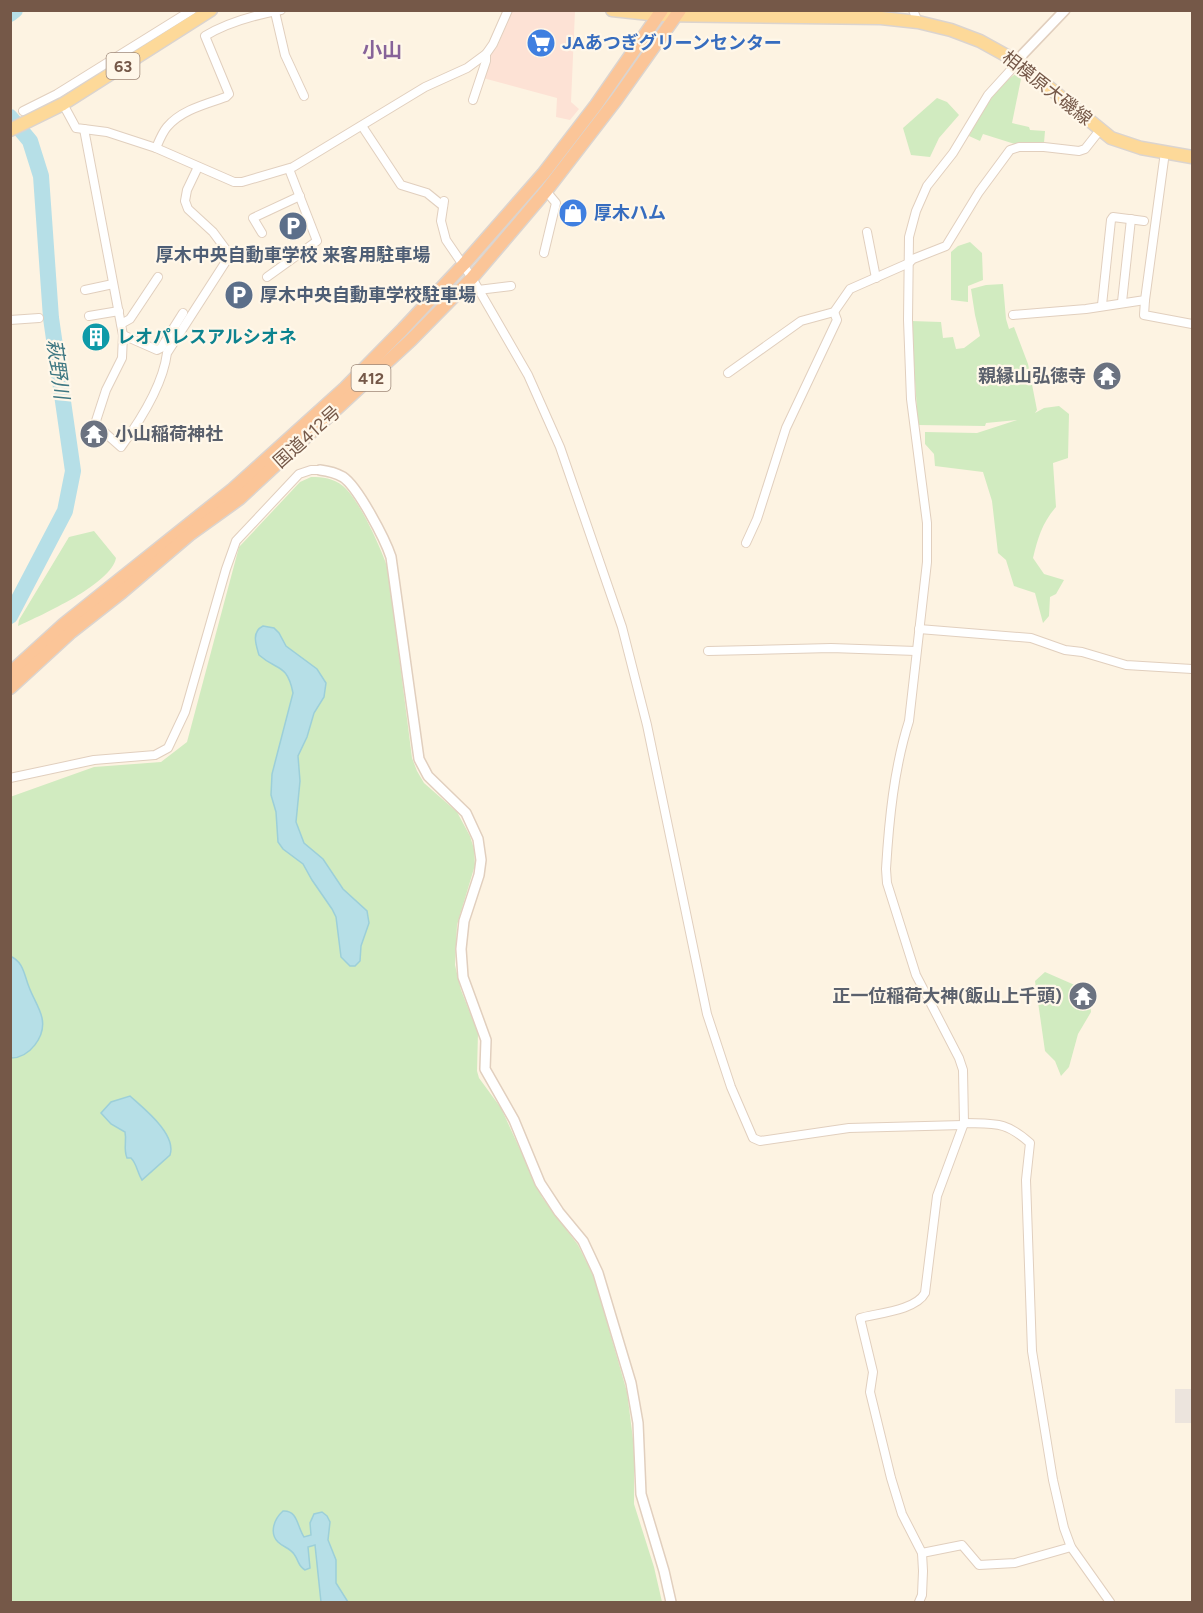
<svg xmlns="http://www.w3.org/2000/svg" width="1203" height="1613" viewBox="0 0 1203 1613" font-family="Figtree,'Noto Sans JP',sans-serif">
<rect width="100%" height="100%" fill="#fdf3e2"/>
<path fill="#fde2d5" d="M512,11H575L571,102L579,109L570,120L556,117L557,98L483,78L492,52L498,45Z"/>
<rect fill="#ece4dd" x="1175" y="1389" width="17" height="34"/>
<g fill="#d1ebc0">
<path d="M1018,72L1022,74L1012,123L1029,127L1030,130L1045,131L1044,143L1018,145L983,134L980,141L969,136C980,113 996,87 1018,72Z"/>
<path d="M937,98L947,102L959,115L939,138L930,157L911,155L903,128Z"/>
<path d="M970,242L982,253L983,280L968,286V302L951,300V252L958,246Z"/>
<path d="M1003,284L1006,319L1009,329L1014,327L1028,364L1037,410L1035,413L1044,408L1059,406L1069,414L1068,458L1053,463L1056,507C1042,523 1038,538 1033,558L1044,574L1064,580L1056,594L1050,597L1049,616L1043,623L1035,593L1014,586L1006,560L998,553L992,501L983,472L935,466L934,454L925,444V432L977,433L1017,420L986,423L985,426L918,425L911,321L941,322L943,338L953,337L956,349L964,348L980,336L975,315L971,289L986,285Z"/>
<path d="M311,477C323,477 333,478 343,486C359,499 381,548 388,569L412,758L417,771L424,783L457,812L470,836L474,849L475,865L457,925L455,965L461,990L478,1033L477,1071L479,1078L501,1108L542,1197L578,1245L594,1277L627,1392L634,1447V1504L654,1567L662,1602H11L10,797L94,767L161,762L187,742L239,547L300,482Z"/>
<path d="M94,531L116,558C111,584 42,615 18,626L19,620L69,537Z"/>
<path d="M1045,972L1077,986L1089,994L1091,1012L1078,1034L1069,1067L1061,1076L1055,1061L1045,1051L1035,981Z"/>
</g>
<g fill="#b6dfe7" stroke="#9ccfd9" stroke-width="1.5">
<path d="M263,626L274,628L279,633L286,646L317,669L326,683L324,697L314,713L307,737L298,756L300,781L296,822L304,843L323,859L343,889L367,911L369,923L361,946L360,961L355,966H350L341,957L336,917L332,909L312,880L303,864L283,849L278,842L276,812L271,795L272,774L293,693C287,663 277,671 259,655C256,645 251,632 263,626Z"/>
<path d="M10,956C24,962 24,975 29,987C33,998 40,1008 42,1018C46,1037 29,1058 11,1058Z"/>
<path d="M130,1096C143,1108 177,1134 170,1155L142,1180C137,1172 137,1164 131,1158H127C123,1148 127,1142 125,1132L111,1124L101,1113L111,1102Z"/>
<path d="M283,1511C298,1510 297,1527 304,1537L311,1535L310,1523L314,1514L322,1512L327,1516L330,1522L328,1540L336,1560V1583L348,1602H321L315,1545L308,1547L310,1568L305,1570C298,1566 299,1561 294,1554C290,1548 283,1547 278,1542C269,1533 274,1519 283,1511Z"/>
</g>
<g fill="none" stroke-linecap="round" stroke-linejoin="round">
<g stroke="#b6dfe7" stroke-width="16">
<path d="M10,14L15,10"/>
<path d="M10,117L30,141L41,176L51,318L73,471L65,511L10,616"/>
</g>
<g stroke="#e1cfbe" stroke-width="10">
<g id="minor">
<path d="M913,10L918,22"/>
<path d="M275,12L285,55L304,96"/>
<path d="M473,100L486,61V54L493,44L508,10"/>
<path d="M63,104L76,128L107,132L156,148L234,182H242L293,167L425,87L467,68L486,54"/>
<path d="M23,111L57,94L192,10"/>
<path d="M362,126L401,185L427,193L443,206"/>
<path d="M84,129L123,335L122,358L106,390L95,424L121,447C140,421 163,385 167,353L230,255L213,232L188,209L185,201L187,190L198,167"/>
<path d="M156,148C159,141 162,133 167,127C181,110 206,104 226,97L229,94L205,36C228,22 255,15 281,10"/>
<path d="M444,201L441,221L446,240L472,278L528,375L560,447L622,627L647,725L707,1014L731,1087L753,1138L760,1141L849,1128L963,1125"/>
<path d="M867,232L876,278"/>
<path d="M262,233L253,218L300,196"/>
<path d="M544,253L556,203L546,191"/>
<path d="M267,277L317,241L289,169"/>
<path d="M85,290L113,284"/>
<path d="M478,290L511,286"/>
<path d="M1145,300L1144,315L1192,324"/>
<path d="M1122,302L1131,219"/>
<path d="M1102,305L1111,220L1113,217L1144,221"/>
<path d="M1013,315L1086,309L1145,300L1165,152"/>
<path d="M89,316L119,311"/>
<path d="M10,320L39,318"/>
<path d="M121,324L130,319L158,277"/>
<path d="M123,335L157,350L161,348L183,313"/>
<path d="M728,373L801,321L834,312L850,289L909,263L913,259L946,246L979,192L1010,150L1019,147H1044L1079,151L1085,149L1100,130"/>
<path d="M746,543L757,519L786,428L837,320L834,312"/>
<path d="M919,629L1031,638L1065,650L1082,652L1126,665L1192,669"/>
<path d="M708,651L831,648L916,651"/>
<path d="M10,778L94,760L155,755L168,748L185,712L226,569L236,541L299,474L311,470H320"/>
<path d="M964,1123C996,1124 1005,1121 1030,1143L1026,1180L1032,1351L1053,1480L1064,1528L1071,1547L1110,1602"/>
<path d="M922,1553L962,1545L979,1565L1015,1563L1071,1547"/>
<path d="M919,1602L922,1595L923,1571L922,1553L902,1514L891,1478L870,1392L873,1372L860,1318C879,1313 916,1310 925,1293L937,1196L964,1123L963,1070L959,1058L916,975L887,883L886,869C889,820 894,768 909,721L927,562V523L911,399L908,320L909,237L916,211L927,186L953,153L988,95L1018,62"/>
</g>
</g>
<g stroke="#e1cfbe" stroke-width="12">
<g id="tertiary">
<path d="M1018,62L1023,54L1065,10"/>
<path d="M320,470C328,471 336,473 343,477C358,487 385,539 391,557L419,759L428,776L466,813L478,839L481,860L479,875L464,921L461,949L463,977L486,1040L485,1069L514,1120L540,1183L559,1212L583,1241L598,1273L631,1383L638,1423L641,1494L664,1571L671,1602"/>
</g>
</g>
<g stroke="#dbd4cf" stroke-width="15">
<g id="primary">
<path d="M612,10L659,15L881,18L918,22L951,30L980,41L1018,62L1111,138L1141,148L1192,157"/>
<path d="M10,130L63,104L211,10"/>
</g>
</g>
<g stroke="#dbd4cf" stroke-width="15">
<g id="trunk">
<path d="M10,673L64,624L233,489L345,388L403,329L464,264L543,174L596,105L662,10"/>
<path d="M10,688L71,632L122,592L189,535L239,499L411,340L472,278L546,191L616,100L680,10"/>
</g>
</g>
<use href="#minor" stroke="#fff" stroke-width="8"/>
<use href="#tertiary" stroke="#fff" stroke-width="9"/>
<use href="#primary" stroke="#fdd999" stroke-width="12"/>
<use href="#trunk" stroke="#fbc598" stroke-width="12"/>
</g>
<defs>
<g id="supermarket-disc" transform="scale(1.5)"><circle r="9.5" fill="#3f7fe0" stroke="#fff7e9"/><path d="M-6-5.5h2.5l.6 2H6L4.5 2H-2.5L-4.4-4H-6ZM-1.5 3.2a1.3 1.3 0 1 0 .1 0ZM3 3.2a1.3 1.3 0 1 0 .1 0Z" fill="#fff"/></g>
<g id="shop-disc" transform="scale(1.5)"><circle r="9.5" fill="#3f7fe0" stroke="#fff7e9"/><path d="M-5-2.5h2.3a2.7 3.5 0 0 1 5.4 0H5L5.5 6h-11ZM-1.5-2.5h3a1.5 2.3 0 0 0-3 0Z" fill="#fff"/></g>
<g id="parking-disc" transform="scale(1.5)"><circle r="9.5" fill="#5c6f8a" stroke="#fff7e9"/><path d="M-3.5-5.5H1a3.5 3.5 0 0 1 0 7H-1V5.5H-3.5ZM-1-3.4V-.6H.8a1.4 1.4 0 0 0 0-2.8Z" fill="#fff"/></g>
<g id="building-disc" transform="scale(1.5)"><circle r="9.5" fill="#0f9aa8" stroke="#fff7e9"/><path d="M-4-6H4V6H1V3H-1V6H-4ZM-2.5-4.3h1.7v1.8h-1.7ZM.8-4.3h1.7v1.8H.8ZM-2.5-1h1.7V.8h-1.7ZM.8-1h1.7V.8H.8Z" fill="#fff"/></g>
<g id="temple-disc" transform="scale(1.5)"><circle r="9.5" fill="#6b7280" stroke="#fff7e9"/><path d="M0-6L5-2H3V0L6.5 2.5H4V6H1.5V3h-3V6H-4V2.5H-6.5L-3 0V-2H-5Z" fill="#fff"/></g>
</defs>
<g fill-rule="evenodd">
<use href="#supermarket-disc" x="541" y="43"/>
<use href="#shop-disc" x="573" y="213"/>
<use href="#parking-disc" x="293" y="226"/>
<use href="#parking-disc" x="239" y="295"/>
<use href="#building-disc" x="96" y="337"/>
<use href="#temple-disc" x="1107" y="376"/>
<use href="#temple-disc" x="94" y="434"/>
<use href="#temple-disc" x="1083" y="996"/>
</g>
<g text-anchor="middle" dominant-baseline="central" stroke-width="4.5" stroke-linejoin="round" paint-order="stroke">
<g fill="#fff7e9" stroke="#9e8878" stroke-width="1.5">
<rect x="106.5" y="53" width="33" height="26" rx="4.5"/>
<rect x="351.5" y="365" width="39" height="26" rx="4.5"/>
</g>
<g font-size="16" font-weight="bold" fill="#755848">
<text x="123" y="66">63</text>
<text x="371" y="378">412</text>
</g>
<g font-size="18" font-weight="bold" fill="#366cbe" stroke="#fff7e9" text-anchor="start">
<text x="562" y="43">JAあつぎグリーンセンター</text>
<text x="594" y="213">厚木ハム</text>
</g>
<g font-size="18" fill="#755848" stroke="#fff7e9">
<text transform="translate(1047 88) rotate(38)">相模原大磯線</text>
<text transform="translate(307 437) rotate(-42)">国道412号</text>
</g>
<g font-size="18" font-weight="bold" fill="#4e5e75" stroke="#fff7e9">
<text x="293" y="255">厚木中央自動車学校 来客用駐車場</text>
<text x="260" y="295" text-anchor="start">厚木中央自動車学校駐車場</text>
</g>
<g font-size="18" font-weight="bold" fill="#0d838f" stroke="#fff7e9" text-anchor="start">
<text x="117" y="337">レオパレスアルシオネ</text>
</g>
<g font-size="18" font-weight="bold" fill="#5b616d" stroke="#fff7e9" text-anchor="end">
<text x="1086" y="376">親縁山弘徳寺</text>
<text x="115" y="434" text-anchor="start">小山稲荷神社</text>
<text x="1062" y="996">正一位稲荷大神(飯山上千頭)</text>
</g>
<g font-size="20" font-weight="bold" fill="#876399" stroke="#fff7e9">
<text x="382" y="50">小山</text>
</g>
<g font-size="20" font-style="italic" fill="#3e7782" stroke="#fff7e9">
<text transform="translate(58 369) rotate(82)">萩野川</text>
</g>
</g>
<rect width="1203" height="1613" fill="none" stroke="#755848" stroke-width="24"/>
</svg>
